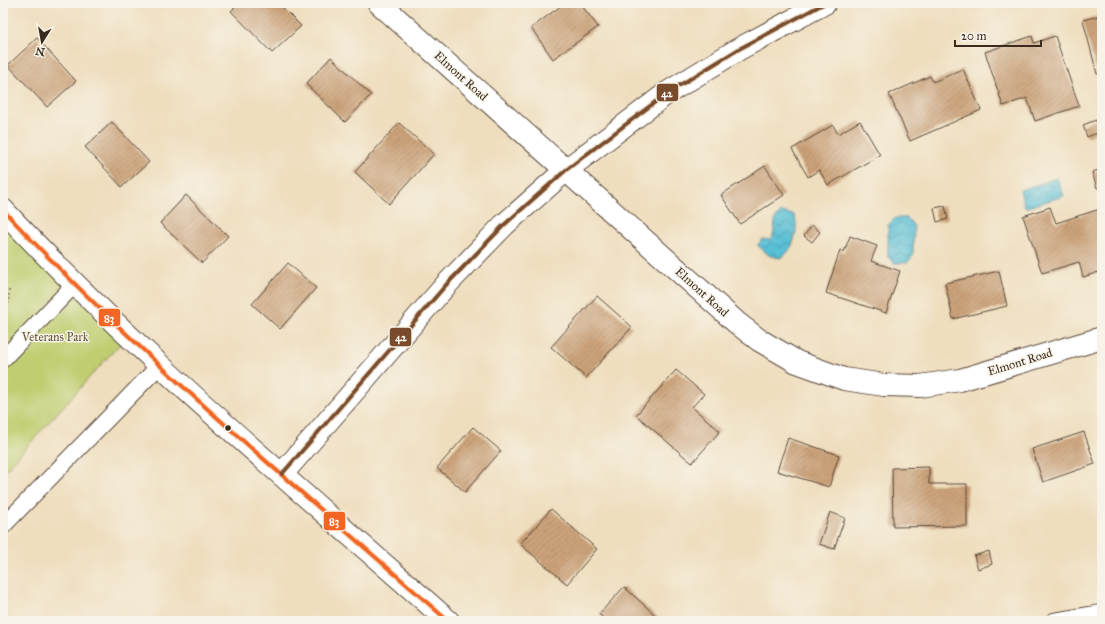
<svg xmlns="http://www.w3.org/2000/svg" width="1105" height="624" viewBox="0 0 1105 624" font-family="'IM FELL Great Primer',serif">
<defs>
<pattern id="water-waves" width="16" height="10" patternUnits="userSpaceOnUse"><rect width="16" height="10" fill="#58bfd5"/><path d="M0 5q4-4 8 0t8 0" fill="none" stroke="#4a9bac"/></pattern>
<pattern id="building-hatch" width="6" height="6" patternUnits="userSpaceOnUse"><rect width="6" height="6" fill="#cca37a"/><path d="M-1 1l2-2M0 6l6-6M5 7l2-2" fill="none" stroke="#a78563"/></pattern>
</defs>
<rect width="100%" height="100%" fill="#f7f3e8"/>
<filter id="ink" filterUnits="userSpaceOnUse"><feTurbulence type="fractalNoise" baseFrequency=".025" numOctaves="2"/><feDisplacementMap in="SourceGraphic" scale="8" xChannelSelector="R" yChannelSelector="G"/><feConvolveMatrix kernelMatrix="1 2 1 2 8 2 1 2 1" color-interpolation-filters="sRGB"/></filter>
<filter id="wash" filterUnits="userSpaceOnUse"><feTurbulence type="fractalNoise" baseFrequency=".012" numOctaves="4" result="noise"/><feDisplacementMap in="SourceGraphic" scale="16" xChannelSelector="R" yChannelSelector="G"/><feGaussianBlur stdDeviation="0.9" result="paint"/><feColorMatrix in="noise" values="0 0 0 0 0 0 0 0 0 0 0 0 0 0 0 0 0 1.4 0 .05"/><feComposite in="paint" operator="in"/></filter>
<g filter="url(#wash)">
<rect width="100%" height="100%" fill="#efdebe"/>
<path fill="#c0cd6f" stroke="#7e7c46" d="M3,208L128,335L3,473Z"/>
<g fill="url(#water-waves)" stroke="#4a747a">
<path d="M1057,178L1064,196L1025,208L1020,190Z"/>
<path d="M782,212L794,215C800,228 793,253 780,258L770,256L757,245L763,239L770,240C778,231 770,219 782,212Z"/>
<path d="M895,218H907L914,226L913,256L907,263H894L888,257V225Z"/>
</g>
<g id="blocks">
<g fill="url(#building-hatch)">
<path d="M240,3H278L301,26L272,53L231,11Z"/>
<path d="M565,3H580L598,27L553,59L531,28Z"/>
<path d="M1102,15V73L1097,74L1083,20Z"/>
<path d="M1032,36L1034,43L1055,36L1079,106L1035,121L1027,98L1003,106L985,52Z"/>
<path d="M37,38L76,81L47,107L8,65Z"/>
<path d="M331,57L371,95L345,122L306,84Z"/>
<path d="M963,69L981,110L910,141L889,94L930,76L933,82Z"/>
<path d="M1096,120L1100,132L1087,137L1083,125Z"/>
<path d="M860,121L880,155L828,185L819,170L808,177L792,149L833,125L838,134Z"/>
<path d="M112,122L149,162L122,187L85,147Z"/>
<path d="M399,123L434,154L389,204L355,172Z"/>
<path d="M765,166L784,195L740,224L721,195Z"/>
<path d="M1102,169V187L1097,188L1092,172Z"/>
<path d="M186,195L228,236L202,263L160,223Z"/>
<path d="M945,206L948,219L937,222L934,208Z"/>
<path d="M1050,207L1056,223L1100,209L1102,215V271L1083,277L1079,262L1042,273L1023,216Z"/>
<path d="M812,225L820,232L812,242L804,236Z"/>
<path d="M850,236L877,246L871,261L900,271L886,313L826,293L840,250L844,252Z"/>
<path d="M288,263L316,288L280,329L252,304Z"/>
<path d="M999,271L1007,306L953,319L945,283Z"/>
<path d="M597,296L632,327L586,378L551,347Z"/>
<path d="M676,370L704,394L692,407L720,431L692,463L636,415Z"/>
<path d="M473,427L501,451L465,492L437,468Z"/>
<path d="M1084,432L1095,464L1043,482L1032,449Z"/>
<path d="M788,438L839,455L829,487L777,471Z"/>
<path d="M929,467V484H967V526L893,527L892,468Z"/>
<path d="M551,509L597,549L567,584L520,544Z"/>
<path d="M830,512L845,518L834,549L819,544Z"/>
<path d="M989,551L992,564L978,569L974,556Z"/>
<path d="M624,587L662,621H606L599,614Z"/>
</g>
</g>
</g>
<g filter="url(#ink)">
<use href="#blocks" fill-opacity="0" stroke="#564536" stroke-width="1"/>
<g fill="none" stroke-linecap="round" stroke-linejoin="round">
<g stroke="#564536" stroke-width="18">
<g id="lane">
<path d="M3,359L74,285"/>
<path d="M3,526L159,366"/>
<path d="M1054,621L1102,613"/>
</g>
</g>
<g stroke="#564536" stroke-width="24">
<g id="street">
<path d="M379,3L737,323L759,340L797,362L844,379L884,385L920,386L960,380L1102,338"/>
<path d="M282,474L446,285L504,225L566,170L667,93L739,49L825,3"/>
</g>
</g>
<g stroke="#564536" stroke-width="24">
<path id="secondary" d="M3,210C141,358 297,487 448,621"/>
</g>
<path stroke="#564536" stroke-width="2.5" stroke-dasharray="1 3" stroke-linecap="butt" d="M3,314L8,305L9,290"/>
<use href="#lane" stroke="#fff" stroke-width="16"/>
<use href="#street" stroke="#fff" stroke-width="22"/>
<use href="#secondary" stroke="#fff" stroke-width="22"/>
<g stroke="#f7f3e8" stroke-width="7">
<path id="bus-1" d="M3,210C141,358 297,487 448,621"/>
</g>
<g stroke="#f7f3e8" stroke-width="7">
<path id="bus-2" d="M282,474L446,285L504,225L566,170L667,93L739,49L825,3"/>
</g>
<use href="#bus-1" stroke="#f26522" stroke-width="4"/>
<use href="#bus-2" stroke="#7a4b2a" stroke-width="4"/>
</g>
</g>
<circle fill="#3b2a1e" stroke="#f7f3e8" stroke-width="1.5" cx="228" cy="428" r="3.5"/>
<g text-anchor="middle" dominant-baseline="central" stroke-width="3" stroke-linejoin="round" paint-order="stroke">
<g font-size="12" fill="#3b2a1e" stroke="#f7f3e8">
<text transform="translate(461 76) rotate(42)">Elmont Road</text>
<text transform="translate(702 292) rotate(42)">Elmont Road</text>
<text transform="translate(1020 362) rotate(-17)">Elmont Road</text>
</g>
<g font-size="12" fill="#5c5332" stroke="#f7f3e8">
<text x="55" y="337">Veterans Park</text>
</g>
</g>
<g stroke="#f7f3e8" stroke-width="1.5">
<rect x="656" y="83" width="23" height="19" rx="4" fill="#7a4b2a"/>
<rect x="98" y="308" width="23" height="19" rx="4" fill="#f26522"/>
<rect x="389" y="327" width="23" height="20" rx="4" fill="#7a4b2a"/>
<rect x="323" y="511" width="23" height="20" rx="4" fill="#f26522"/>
</g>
<g font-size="11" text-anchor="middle" font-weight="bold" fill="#fff">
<text x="667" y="97">42</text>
<text x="109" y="322">83</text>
<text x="401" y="341">42</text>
<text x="334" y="525">83</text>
</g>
<rect width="1105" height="624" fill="none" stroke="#f7f3e8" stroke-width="16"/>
<g transform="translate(42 42) rotate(191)" stroke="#f7f3e8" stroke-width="3" paint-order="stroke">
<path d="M0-3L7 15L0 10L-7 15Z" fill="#3b2a1e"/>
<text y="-6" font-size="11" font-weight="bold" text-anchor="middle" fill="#3b2a1e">N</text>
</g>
<path d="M955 40v6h86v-6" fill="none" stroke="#3b2a1e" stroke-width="2"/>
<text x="961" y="40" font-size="12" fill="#3b2a1e" stroke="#f7f3e8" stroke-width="3" paint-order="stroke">20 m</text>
</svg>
